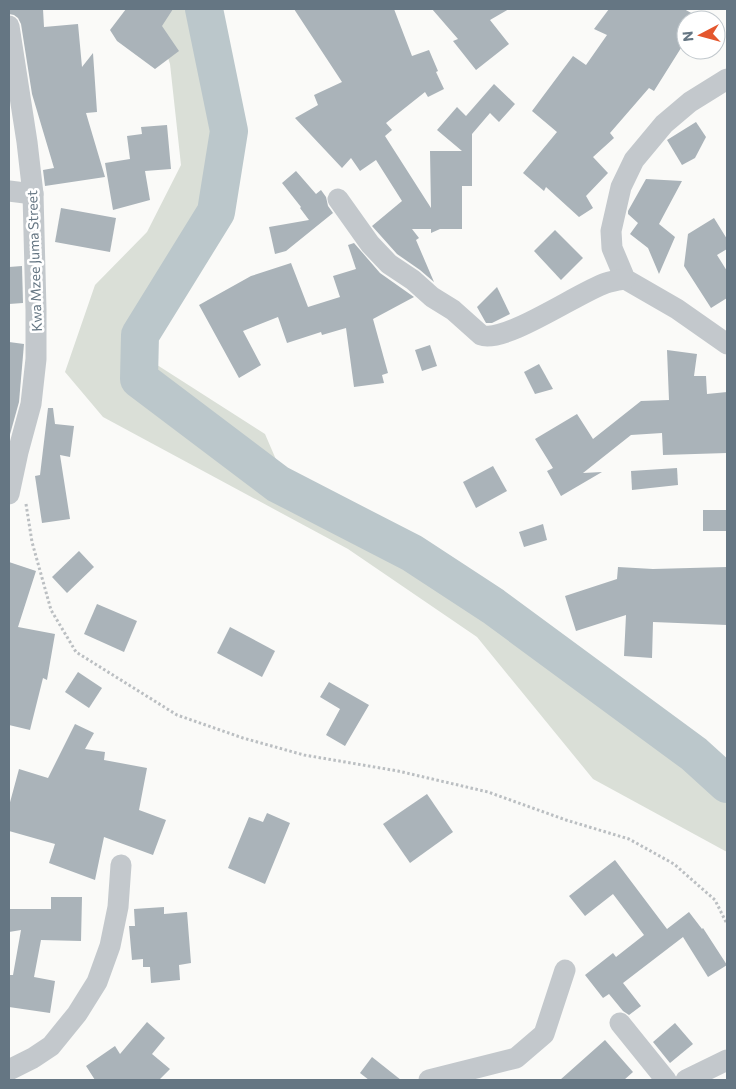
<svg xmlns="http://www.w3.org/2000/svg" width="736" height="1089" viewBox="0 0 736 1089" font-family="Commissioner,sans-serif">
<rect width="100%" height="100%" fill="#fafaf8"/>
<path fill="#dadfd7" d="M152,9H209L221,48L222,198L129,347L265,434L290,492L488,598L611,702L661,723L704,771L727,784V852L593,779L477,637L348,549L103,417L65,372L95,285L147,232L181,165L170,64Z"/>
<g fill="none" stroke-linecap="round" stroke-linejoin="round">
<path stroke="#bbc7cb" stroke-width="38" d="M204,9L229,131L216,212L140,335L139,379L278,484L412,553L493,606L694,754L727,784"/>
</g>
<g fill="#aab3b9">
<path d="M9,9H43L44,27L78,24L82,67L93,53L97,112L86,113L105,177L45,186L43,170L54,168L32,94L21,24L18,18L14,15L9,14Z"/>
<path d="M126,9H173L162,26L179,51L155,69L117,41L110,30Z"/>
<path d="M294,9H394L412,56L429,50L438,71L436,72L444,89L428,97L425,92L386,123L392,130L385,136L431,208L430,151H462L437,130L457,107L466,116L494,84L515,104L499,122L490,113L472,134V186H462V229H440L431,233V229H412L419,238L416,240L434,282L420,270L397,254L372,226L402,201L376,160L360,171L351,158L342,168L295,118L318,105L314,95L342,82Z"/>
<path d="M432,9H509L490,20L509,44L476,70L453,41L458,39Z"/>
<path d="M609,9H684L704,20H686V50H688L687,51L681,48L654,91L649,88L610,133L614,138L593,157L608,173L586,196L593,208L579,217L546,187L544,191L523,173L557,132L532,111L573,56L586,65L607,35L594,29Z"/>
<path d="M696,122L706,137L695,158L682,165L667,140Z"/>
<path d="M167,125L171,169L145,171L150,200L113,210L105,163L130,159L127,136L142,134L141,127Z"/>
<path d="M296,171L316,194L321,190L326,197L328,206L333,213L286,251L275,254L269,227L309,220L300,208L301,207L282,183Z"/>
<path d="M646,179L682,181L659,224L675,237L659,274L648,248L630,234L638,223L628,214V211Z"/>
<path d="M61,208L116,218L110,252L55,242Z"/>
<path d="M714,218L727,239V249L717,255L727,271V298L711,308L684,266L688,234Z"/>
<path d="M555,230L583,258L561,280L534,251Z"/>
<path d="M354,243L380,273L414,297L373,319L388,373L382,375L384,383L354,387L346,328L322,335L321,332L287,343L278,317L243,331L261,365L239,378L199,305L251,276L291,263L308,307L340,297L333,276L356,269L348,245Z"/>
<path d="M22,266L23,303L9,304V267Z"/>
<path d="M497,287L510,314L492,323H486L477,307Z"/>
<path d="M9,342L24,344L19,402L9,438Z"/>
<path d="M430,345L437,366L422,371L415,350Z"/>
<path d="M667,350L697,354L694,376H706L707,394L727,392V453L663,455L662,433L631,435L583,473L602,472L561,496L547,471L553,468L535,439L577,414L593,439L641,401L669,400Z"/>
<path d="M539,364L553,389L535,394L524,372Z"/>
<path d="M48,408H53L55,424L74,426L70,457L60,455L70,519L42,523L35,476L40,475Z"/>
<path d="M493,466L507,491L476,508L463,482Z"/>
<path d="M677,468L678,485L632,490L631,471Z"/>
<rect x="703" y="510" width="24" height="21"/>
<path d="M543,524L547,540L524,547L519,532Z"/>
<path d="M79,551L94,567L67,593L52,577Z"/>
<path d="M9,562L36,571L18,627L55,634L47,680L43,678L30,730L9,725Z"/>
<path d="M618,567L653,569L727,567V625L653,622L652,658L624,656L626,615L576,631L565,596L617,579Z"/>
<path d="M97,604L137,621L124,652L84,634Z"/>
<path d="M230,627L275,651L262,677L217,653Z"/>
<path d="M78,672L102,688L89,708L65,692Z"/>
<path d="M329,682L369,705L345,746L326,735L340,709L320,697Z"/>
<path d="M75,724L94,733L85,749L105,752L104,760L147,768L139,810L166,820L153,855L104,837L95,880L49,863L55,844L9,831V806L19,769L48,778Z"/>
<path d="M427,794L453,832L410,863L383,824Z"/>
<path d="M267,813L290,823L265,884L228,868L249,817L263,822Z"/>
<path d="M615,860L667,929L689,912L702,929L703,928L727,965L708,977L683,937L623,983L641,1006L629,1015L623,1011L609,994L603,998L585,975L613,953L616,957L644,935L613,894L585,916L569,896Z"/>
<path d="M51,897H82L81,941L41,940L34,977L55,981L50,1013L9,1007V975H13L21,930L9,932V909H51Z"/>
<path d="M164,907V914L187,912L191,963L179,965L180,980L151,983L150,967H143V959L132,960L129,926H135L134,909Z"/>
<path d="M147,1022L165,1038L152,1054L170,1069L159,1080H95L86,1066L115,1046L120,1054Z"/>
<path d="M675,1023L693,1044L670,1063L653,1042Z"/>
<path d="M605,1040L633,1072L624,1080H560Z"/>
<path d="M372,1057L401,1080H369L360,1073Z"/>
</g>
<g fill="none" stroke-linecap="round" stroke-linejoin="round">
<path stroke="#bbbfc2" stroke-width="3" stroke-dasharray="2.5 2.5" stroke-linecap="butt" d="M26,504L32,542L51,610L76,652L177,715L243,738L304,755L398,771L488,792L566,820L629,839L674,864L715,900L727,924"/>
<g stroke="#c3c8cc" stroke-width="21">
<path d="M9,26L27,142L33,194L36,310V359L31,404L18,452L9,494"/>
<path d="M727,79L690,102L664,124L634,160L621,187L611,231L612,248L625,279L677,309L727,344"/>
<path d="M9,191L33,194"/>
<path d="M338,199L370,244L389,264L413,280L432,297L453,310L481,335C505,344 579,292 606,283C612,281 619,280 625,279"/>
<path d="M620,1023L666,1080"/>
<path d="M9,1070L33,1058L51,1046L77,1014L97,982L110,946L118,907L121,865"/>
<path d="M429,1080L516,1058L544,1034L565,970"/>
<path d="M686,1080L727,1060"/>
</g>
</g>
<g text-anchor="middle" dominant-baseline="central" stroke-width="5" stroke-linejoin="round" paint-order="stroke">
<g font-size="14" fill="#657683" stroke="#fff">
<text transform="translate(34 261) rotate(-92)">Kwa Mzee Juma Street</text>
</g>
</g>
<rect width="736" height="1089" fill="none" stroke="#657683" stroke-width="20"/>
<g transform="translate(701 35) rotate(264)"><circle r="24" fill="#ffffff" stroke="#c1c8cd"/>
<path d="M0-4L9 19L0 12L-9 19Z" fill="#e4572e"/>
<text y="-8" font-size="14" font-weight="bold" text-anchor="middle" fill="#657683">N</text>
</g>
</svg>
